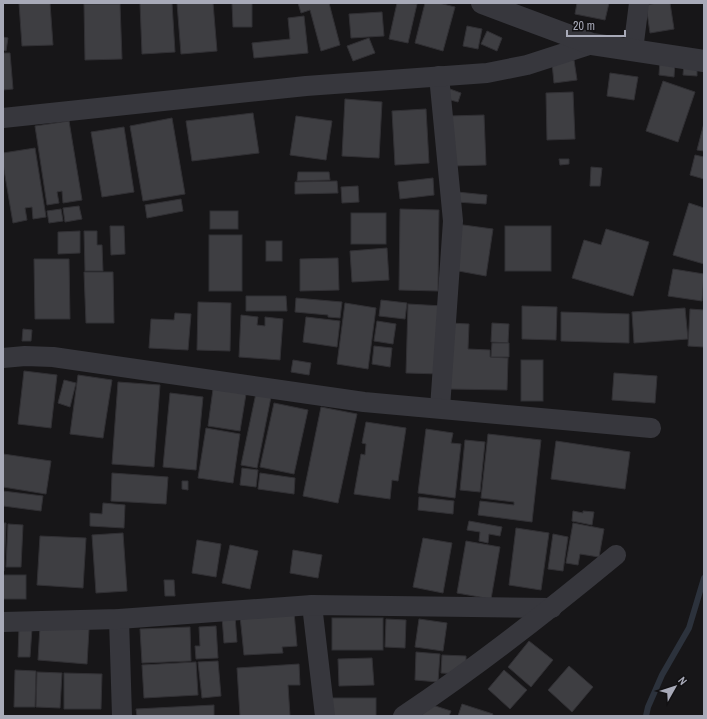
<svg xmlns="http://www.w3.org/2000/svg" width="707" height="719" viewBox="0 0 707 719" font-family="'Archivo Narrow',sans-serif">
<rect width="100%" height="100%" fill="#171618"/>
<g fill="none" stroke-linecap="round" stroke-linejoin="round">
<path stroke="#2c323c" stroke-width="6" d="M646,716L648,707L662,675L689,628L704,578"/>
</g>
<g fill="#3e3e42" stroke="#313034">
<path d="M19,3H50L53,45L22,46Z"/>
<path d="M140,3H172L175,52L142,54Z"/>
<path d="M177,3H213L217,51L181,54Z"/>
<path d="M232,3H252V27H233Z"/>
<path d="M298,3H329L340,45L321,51L310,10L301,13Z"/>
<path d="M397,3L417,4L408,43L389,39Z"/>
<path d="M425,3H439L455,7L443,51L415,43Z"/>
<path d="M577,3H609L605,20L575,14Z"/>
<path d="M657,3H670L674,29L650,33L646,5Z"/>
<path d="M84,4H120L122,59L85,60Z"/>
<path d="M382,12L384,36L351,38L349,14Z"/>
<path d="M304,16L308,53L254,58L252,43L290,39L288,18Z"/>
<path d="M467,26L482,29L478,49L463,46Z"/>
<path d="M487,31L502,38L497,51L481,44Z"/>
<path d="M3,37L8,38L6,51L3,50Z"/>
<path d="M369,38L375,53L353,61L347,46Z"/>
<path d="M3,53H10L13,89L3,90Z"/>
<path d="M574,60L577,80L554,83L552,63Z"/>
<path d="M660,60L675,62L674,77L659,75Z"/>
<path d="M684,64L697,65V76L683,75Z"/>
<path d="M610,73L638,77L634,100L607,96Z"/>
<path d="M663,81L695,92L678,142L646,131Z"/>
<path d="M450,89L461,93L458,102L447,99Z"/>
<path d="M573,92L575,139L547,140L546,93Z"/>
<path d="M345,99L382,102L379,158L342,156Z"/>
<path d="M426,109L429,163L395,165L392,111Z"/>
<path d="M253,113L259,153L192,161L186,121Z"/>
<path d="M484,115L486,165L452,166L449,116Z"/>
<path d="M296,116L332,121L326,160L290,155Z"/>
<path d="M172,118L185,194L143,201L130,126Z"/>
<path d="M69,121L82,200L63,203L62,191L57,192L59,203L47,205L35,126Z"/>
<path d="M704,123V151L697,150Z"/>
<path d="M124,127L134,192L102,197L91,132Z"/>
<path d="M35,148L46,217L33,219L32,207L25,208L27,220L13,223L3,164V153Z"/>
<path d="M695,155L704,157V179L690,175Z"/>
<path d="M559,159H569V164L560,165Z"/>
<path d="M591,167L602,168L600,186H590Z"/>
<path d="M298,172H329L330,180L297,181Z"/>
<path d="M433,178L434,195L400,199L398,182Z"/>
<path d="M337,181L338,193L295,194V182Z"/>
<path d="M358,186L359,202L342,203L341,187Z"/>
<path d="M457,192L487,195L486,204L456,202Z"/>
<path d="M181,199L183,211L147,218L145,205Z"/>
<path d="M689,203L704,208V264L673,255Z"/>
<path d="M79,206L82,219L65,222L63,208Z"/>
<path d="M61,209L63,221L49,223L47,211Z"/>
<path d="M400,209L439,210L438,291L399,290Z"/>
<rect x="210" y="211" width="28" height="18"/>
<rect x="351" y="213" width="35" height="31"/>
<path d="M456,224L493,229L486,276L453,270Z"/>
<path d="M110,226H124L125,254L111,255Z"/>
<rect x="505" y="226" width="46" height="45"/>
<path d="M606,229L649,242L633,296L572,278L584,240L601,245Z"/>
<path d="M80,231V253L58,254V232Z"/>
<path d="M84,231H97V245H102L103,271H85Z"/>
<rect x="209" y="235" width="33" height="56"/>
<rect x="266" y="241" width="16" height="20"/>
<path d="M387,248L389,280L352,282L350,251Z"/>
<path d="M338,258L339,290L300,291V259Z"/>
<path d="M34,259H69L70,319H35Z"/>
<path d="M673,269L704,274L702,301L668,296Z"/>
<path d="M84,272H113L114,323H86Z"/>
<path d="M246,296H286L287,311H246Z"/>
<path d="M296,298L342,302L340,318L328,317V315L295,312Z"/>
<path d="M381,300L407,303L405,319L379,316Z"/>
<path d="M198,302L231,303L230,351L197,350Z"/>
<path d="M345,303L376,308L368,369L337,364Z"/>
<path d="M408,304L443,306L441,374L406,373Z"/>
<path d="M522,306L557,307L556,340L522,339Z"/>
<path d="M685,308L688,339L634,343L632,312Z"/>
<path d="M690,309L704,310V347L688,346Z"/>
<path d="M561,312L629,314V343L561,341Z"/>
<path d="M175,313L191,314L188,350L149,348L151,319L174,320Z"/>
<path d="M241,315L258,317L257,325L265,326V317L283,319L280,360L239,357Z"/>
<path d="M306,317L340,321L337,347L303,342Z"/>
<path d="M377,321L396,324L393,344L374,341Z"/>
<path d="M450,323L469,324L468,349L490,350V357L508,358L507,390L449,389Z"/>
<path d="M492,323L509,324L508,343L491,342Z"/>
<path d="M23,329L32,330L31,341H22Z"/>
<path d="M492,343H509V357H491Z"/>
<path d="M374,346L392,348L390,367L372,364Z"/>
<path d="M293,360L311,363L309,375L291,372Z"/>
<rect x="521" y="360" width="22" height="41"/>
<path d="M24,371L57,375L51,428L18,424Z"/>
<path d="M614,373L657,376L655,403L612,400Z"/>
<path d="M78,375L112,380L103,438L70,434Z"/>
<path d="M64,380L76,383L70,407L58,403Z"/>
<path d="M118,382L160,385L154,467L112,464Z"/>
<path d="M213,389L246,394L240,431L208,426Z"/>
<path d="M170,393L203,397L196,470L163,467Z"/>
<path d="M256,393L271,397L257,468L241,465Z"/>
<path d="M274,403L308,410L294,474L260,467Z"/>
<path d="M321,407L357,414L338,503L303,496Z"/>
<path d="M366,422L406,428L398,481L392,480L390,499L354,494L361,454L365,455L366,444L362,443Z"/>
<path d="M206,428L240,434L233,483L198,478Z"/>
<path d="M426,429L453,433L451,443L461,444L455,498L418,493Z"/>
<path d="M488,434L541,440L532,522L478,515L480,501L514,505V502L481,498Z"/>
<path d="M465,440L485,442L480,492L460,490Z"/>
<path d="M556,441L630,452L625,489L551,479Z"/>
<path d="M3,454L51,461L46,494L3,487Z"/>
<path d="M242,468L258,470L256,487L240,485Z"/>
<path d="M112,473L168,477L166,504L111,501Z"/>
<path d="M260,473L295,478L294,494L258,489Z"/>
<path d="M182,481H188V490L182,489Z"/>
<path d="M3,491L43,496L41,511L3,506Z"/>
<path d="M419,497L454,501L453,514L418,510Z"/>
<path d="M103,503L125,505L124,528L90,526V513L102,514Z"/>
<path d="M573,511L583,513V511L594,512L592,525L572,521Z"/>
<path d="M469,521L502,527L500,536L489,534L488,543L479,541L480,532L467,530Z"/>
<path d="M3,523H6L4,571H3Z"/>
<path d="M573,523L604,529L599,557L580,554L578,565L566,563Z"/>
<path d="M8,524L23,525L21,567H6Z"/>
<path d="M516,528L549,533L541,590L509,585Z"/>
<path d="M123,533L127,591L96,593L92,535Z"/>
<path d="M553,534L568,537L563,571L548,569Z"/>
<path d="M40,536L86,538L83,588L37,585Z"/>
<path d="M423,538L452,543L443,593L413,587Z"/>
<path d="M197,540L221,544L216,577L192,573Z"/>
<path d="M466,541L500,547L491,599L457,593Z"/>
<path d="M230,545L258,551L250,589L222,583Z"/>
<path d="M293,550L322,555L318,578L290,573Z"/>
<rect x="3" y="575" width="23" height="24"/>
<path d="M164,580H174L175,596H165Z"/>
<path d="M294,612L297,646L282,647L283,653L244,655L240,616Z"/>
<path d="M235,616L237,642L224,643L222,617Z"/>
<rect x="332" y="618" width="51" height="32"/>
<path d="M386,619L406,620L405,648L385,647Z"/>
<path d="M419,619L447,623L443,651L415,647Z"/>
<path d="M40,626L89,629L87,664L38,660Z"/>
<path d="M216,626L218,658L196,659L195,646H200L199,627Z"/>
<path d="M19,627L32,628L30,657H18Z"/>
<path d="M190,627L191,661L142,663L140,629Z"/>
<path d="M529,641L553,660L531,687L508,667Z"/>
<path d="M416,652L440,654L438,682L415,680Z"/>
<path d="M442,655L466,656V667L460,674L441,673Z"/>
<path d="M372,658L374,685L339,686L338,659Z"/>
<path d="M218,661L221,696L202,698L198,662Z"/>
<path d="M196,662L198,695L144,698L142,665Z"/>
<path d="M299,664L300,685H288L290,716H240L237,668Z"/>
<path d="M569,666L593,687L572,712L548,690Z"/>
<path d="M15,670L36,671L35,707H14Z"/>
<path d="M504,670L527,690L510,709L488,689Z"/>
<path d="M37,672L62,673L60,708L36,707Z"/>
<path d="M64,673L102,674L101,709H64Z"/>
<rect x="332" y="698" width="44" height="18"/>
<path d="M426,703L451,711L449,716H422Z"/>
<path d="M462,704L493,714L492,716H458Z"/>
<path d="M214,705V716H137L136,709Z"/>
</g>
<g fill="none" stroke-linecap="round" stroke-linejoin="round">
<g stroke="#37373d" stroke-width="20">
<path d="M633,50L639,3"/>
<path d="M439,76L453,221L440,408"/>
<path d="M3,118L306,86L487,73L527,65L592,44"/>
<path d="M3,358L25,356L53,357L364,402L651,428"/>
<path d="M312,605L325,716"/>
<path d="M119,619L122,716"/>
<path d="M3,622L119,619L312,605L552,608"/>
<path d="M403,716C477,667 547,612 616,555"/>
</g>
<path stroke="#37373d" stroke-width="22" d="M482,3L592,44L704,61"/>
</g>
<rect width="707" height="719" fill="none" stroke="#a8aab8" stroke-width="8"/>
<g transform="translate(675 687) rotate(51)" stroke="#121113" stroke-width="3" paint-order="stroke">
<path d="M0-3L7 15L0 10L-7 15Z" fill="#a8aab8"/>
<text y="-6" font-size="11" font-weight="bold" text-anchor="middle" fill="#a8aab8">N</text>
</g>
<path d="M567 30v6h58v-6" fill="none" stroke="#a8aab8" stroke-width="2"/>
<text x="573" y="30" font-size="12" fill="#a8aab8" stroke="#121113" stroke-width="3" paint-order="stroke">20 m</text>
</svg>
